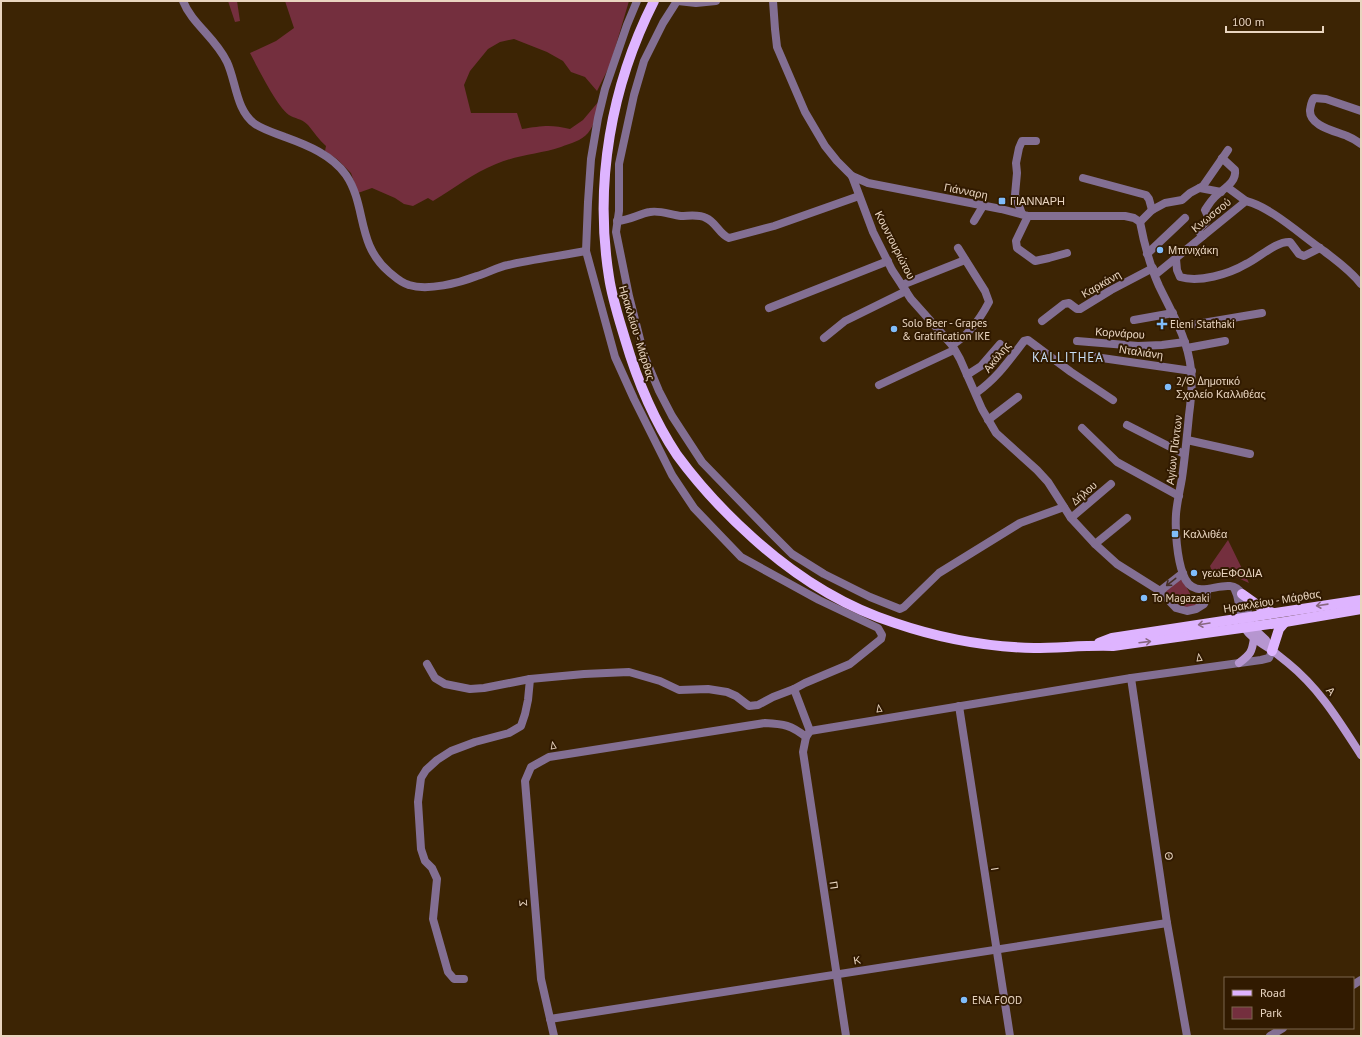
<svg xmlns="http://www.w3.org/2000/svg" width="1362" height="1037" viewBox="0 0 1362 1037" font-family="'PT Sans',sans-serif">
<rect width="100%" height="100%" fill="#3c2404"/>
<g fill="#742f3e">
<path d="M228,1H237L240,21L235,22Z"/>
<path d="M285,1H629L610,65L597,91L585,77L571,72L563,61L547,52L514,39L500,42L488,49L470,71L464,85L471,113H517L522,129C541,126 551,124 570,129L583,120L599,101C597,111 595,125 588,133C581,141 571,143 561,147C540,154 517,155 496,164C473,173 455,188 433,201L428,198L413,206L404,204L395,198L372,188L358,193L351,173L337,159L325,151L326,146C319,140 314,132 308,125C301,118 295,119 289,115C276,105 258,68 250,53L276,41L294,28Z"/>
<path d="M1228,540L1249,583L1229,574L1219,573L1212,571L1210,566Z"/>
<path d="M1181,578L1191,595L1197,599L1200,603L1190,611L1173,606L1164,593Z"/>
</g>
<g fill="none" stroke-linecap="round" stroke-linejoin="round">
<g stroke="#836f93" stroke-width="8">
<path d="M183,1C192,24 215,37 227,62C236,81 236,111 255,124C264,130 275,133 285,137C307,145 332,155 346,175C367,206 356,244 389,272C395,277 401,283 409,285C428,291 459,283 477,276C488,273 497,267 508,265C534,259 560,256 586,251"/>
<path d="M637,1L627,25L605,89L598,118L591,159L588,202L586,251L615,357L634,399L672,475L694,508L716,531L741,557L819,600L878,628L882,635L881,639L850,664L805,683L794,689"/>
<path d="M677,1L663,23L644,61L634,95L619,164V211L616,232L629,296L644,355L659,391L672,416L702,462L770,532L792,554L824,574L870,597L900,609L904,607L939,573L1020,523L1064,507"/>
<path d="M678,1L696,3L716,1"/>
<path d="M773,1L775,29L777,47L805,112L825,146L837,161L852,176L873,232L892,270L911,299L952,345L960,359L982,409L996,433L1037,470L1048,482L1071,518L1095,544L1117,564L1160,591L1176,608L1187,611L1196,609L1204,604L1207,597V590"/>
<path d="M1361,111L1326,99L1314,98C1311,102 1311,105 1310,110C1309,126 1335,131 1347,136C1352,138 1357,141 1361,144"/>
<path d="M852,176L868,183L1001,209L1028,216H1125L1134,218L1140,222C1144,243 1150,266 1159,286C1172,313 1188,339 1191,370C1193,385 1191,400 1189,415C1187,436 1185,457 1182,478C1180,490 1177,502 1176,514C1175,531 1177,558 1183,574C1195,608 1228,571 1242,594C1246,601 1247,610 1249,617"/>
<path d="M1083,178L1146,195L1149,199L1152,210"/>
<path d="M1227,187L1246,201"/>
<path d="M1200,188L1221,192"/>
<path d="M1022,214L1015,195L1017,173L1016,163L1019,148L1022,141H1036"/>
<path d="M1028,216L1016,241L1017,248L1035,261L1049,258L1067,253"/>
<path d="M617,221C632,220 638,214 650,212C660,210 671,215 681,216C689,216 699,214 706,218C716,222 719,234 729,238L774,226L859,196"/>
<path d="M974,221L983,206"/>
<path d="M1140,222L1152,210L1165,203L1182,200L1190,193L1203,186L1228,150"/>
<path d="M1203,236L1198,231C1200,226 1209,222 1208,217C1207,214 1206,212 1205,210C1208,206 1210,202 1213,199C1220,190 1237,184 1235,170L1222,158"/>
<path d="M1147,254L1185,218"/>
<path d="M1176,259L1177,270L1180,277C1199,283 1229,274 1246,264C1259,258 1276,241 1290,242L1299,254L1304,256L1320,248"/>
<path d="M1155,275L1246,201C1271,207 1302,236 1324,251C1338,262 1350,270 1361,284"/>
<path d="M902,285L965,260"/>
<path d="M769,308L888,261"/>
<path d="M1134,320L1173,313"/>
<path d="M1042,321L1064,304L1069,303L1077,309H1080L1111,290L1153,268"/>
<path d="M1179,327L1262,313"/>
<path d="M824,338L845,321L906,291"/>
<path d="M1077,341L1138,346L1162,345L1185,342"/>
<path d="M952,345C968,336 980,319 989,302L985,291L958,248"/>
<path d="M1187,348L1225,341"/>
<path d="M1088,356L1192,371"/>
<path d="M967,375L981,366L1000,344"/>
<path d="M879,385L954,350"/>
<path d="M976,393C997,378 1008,362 1024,341L1028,340L1071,372L1113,400"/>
<path d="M988,420L1018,397"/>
<path d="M1127,425L1184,454"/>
<path d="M1082,428L1117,462L1179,496"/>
<path d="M1187,440L1250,454"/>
<path d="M1071,518L1111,484"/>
<path d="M1095,544L1127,518"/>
<path d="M1235,590L1237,595L1242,618"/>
<path d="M1160,591L1183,573"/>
<path d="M427,664L435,678L445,684L470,689L484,688L530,679L584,674L629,672L660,681L679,690L708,689L727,692L736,696L749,706L758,705L773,697L794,689L810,731"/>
<path d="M1131,678L1167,923L1187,1036"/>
<path d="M959,706L1010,1036"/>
<path d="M806,737L803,752L846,1036"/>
<path d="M464,979H454L448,972L433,919L437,879L432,868L425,861L421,849L418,802L421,778L426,770L437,760L451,751L475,742L509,733L521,726L525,714L528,700L530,679"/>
<path d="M1353,985L1361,980"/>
<path d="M550,1019L1167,923"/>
<path d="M554,1036L541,979L525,781L531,767L549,757L765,723C784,724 791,725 806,737L810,731L1131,678L1261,660L1269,658L1272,651"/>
<path d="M1270,1036L1283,1028"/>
</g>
<g stroke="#b696d0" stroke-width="8">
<path d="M1250,622L1252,627L1266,640L1272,650"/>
<path d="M1243,623C1245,635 1264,645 1273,651C1278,655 1283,659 1288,663C1320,689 1339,721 1361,755"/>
<path d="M1239,663C1251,654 1252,652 1254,638"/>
</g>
<g stroke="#deb4ff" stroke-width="10">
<path d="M654,1C611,86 594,183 609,277C612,298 619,319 625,339C637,380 653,419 677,455C699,485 725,513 753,538C794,575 842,606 895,623C939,638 987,647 1034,648C1060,648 1086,645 1113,646L1285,622L1361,609"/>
<path d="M1242,594L1263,609L1273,613"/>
<path d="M1099,643L1112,638L1361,600"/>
<path d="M1272,651L1279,629L1285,622"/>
</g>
</g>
<defs><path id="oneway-shaft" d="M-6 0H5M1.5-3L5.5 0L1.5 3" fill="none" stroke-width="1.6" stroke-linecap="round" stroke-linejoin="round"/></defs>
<use stroke="#462f25" href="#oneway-shaft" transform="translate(1171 582) rotate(142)"/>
<g stroke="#886780">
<use href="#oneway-shaft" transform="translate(1322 605) rotate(172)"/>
<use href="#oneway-shaft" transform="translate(1204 624) rotate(171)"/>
<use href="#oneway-shaft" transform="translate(1145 642) rotate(-7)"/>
</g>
<g fill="#80bdfa" stroke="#311a00" stroke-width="1.5">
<rect x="998" y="197" width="8" height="8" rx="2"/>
<circle cx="1160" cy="250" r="4"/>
<path d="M1160 318h4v4h4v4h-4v4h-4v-4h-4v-4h4z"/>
<circle cx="894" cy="329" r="4"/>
<circle cx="1168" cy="387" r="4"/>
<rect x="1171" y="530" width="8" height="8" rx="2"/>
<circle cx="1194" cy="573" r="4"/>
<circle cx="1144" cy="598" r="4"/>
<circle cx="964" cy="1000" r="4"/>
</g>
<g text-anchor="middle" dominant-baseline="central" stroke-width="4" stroke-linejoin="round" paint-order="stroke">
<g font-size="11" fill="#e9d5c0" stroke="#311a00">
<text transform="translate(966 191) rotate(11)">Γιάνναρη</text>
<text transform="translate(1211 215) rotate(-39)">Κνωσσού</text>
<text transform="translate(895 245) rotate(63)">Κουντουριώτου</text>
<text transform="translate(1101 284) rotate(-30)">Καρκάνη</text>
<text transform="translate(637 333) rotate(73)">Ηρακλείου - Μάρθας</text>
<text transform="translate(1120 333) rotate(4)">Κορνάρου</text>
<text transform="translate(1141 352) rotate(8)">Νταλιάνη</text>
<text transform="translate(997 357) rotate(-51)">Ακάλης</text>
<text transform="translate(1174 450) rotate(-83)">Αγίων Πάντων</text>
<text transform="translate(1084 493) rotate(-41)">Δήλου</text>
<text transform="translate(1272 601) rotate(-9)">Ηρακλείου - Μάρθας</text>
<text transform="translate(1199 657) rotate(-8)">Δ</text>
<text transform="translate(1331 691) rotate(50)">Α</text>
<text transform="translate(879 708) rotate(-9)">Δ</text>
<text transform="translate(553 745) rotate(-11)">Δ</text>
<text transform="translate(1169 856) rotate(82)">Θ</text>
<text transform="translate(995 869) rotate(81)">Ι</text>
<text transform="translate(834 885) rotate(82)">Π</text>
<text transform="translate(523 903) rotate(-95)">Σ</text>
<text transform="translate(857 960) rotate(-9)">Κ</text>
</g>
<g font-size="11" fill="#e9d5c0" stroke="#311a00" text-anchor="start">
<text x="1010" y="201">ΓΙΑΝΝΑΡΗ</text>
<text x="1168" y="250">Μπινιχάκη</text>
<text x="902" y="323">Solo Beer - Grapes<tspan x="902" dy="13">&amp; Gratification IKE</tspan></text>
<text x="1170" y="324">Eleni Stathaki</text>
<text x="1176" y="381">2/Θ Δημοτικό<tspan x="1176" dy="13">Σχολείο Καλλιθέας</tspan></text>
<text x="1183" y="534">Καλλιθέα</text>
<text x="1202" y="573">γεωΕΦΟΔΙΑ</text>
<text x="1152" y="598">To Magazaki</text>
<text x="972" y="1000">ENA FOOD</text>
</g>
<g font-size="13" letter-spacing="1" fill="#c8def6" stroke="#311a00">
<text x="1068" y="357">KALLITHEA</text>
</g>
</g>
<rect width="1362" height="1037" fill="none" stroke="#e9d5c0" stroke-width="4"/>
<rect x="1224" y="977" width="130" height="52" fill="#311a00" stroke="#7b654d"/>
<rect x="1232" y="990" width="20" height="6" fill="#deb4ff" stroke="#7b654d"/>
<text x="1260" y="997" font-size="12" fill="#e9d5c0">Road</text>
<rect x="1232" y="1007" width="20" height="12" fill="#742f3e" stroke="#7b654d"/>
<text x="1260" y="1017" font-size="12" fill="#e9d5c0">Park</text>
<path d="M1226 26v6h97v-6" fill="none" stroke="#e9d5c0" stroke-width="2"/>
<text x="1232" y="26" font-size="12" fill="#e9d5c0" stroke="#311a00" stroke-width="3" paint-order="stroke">100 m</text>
</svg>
